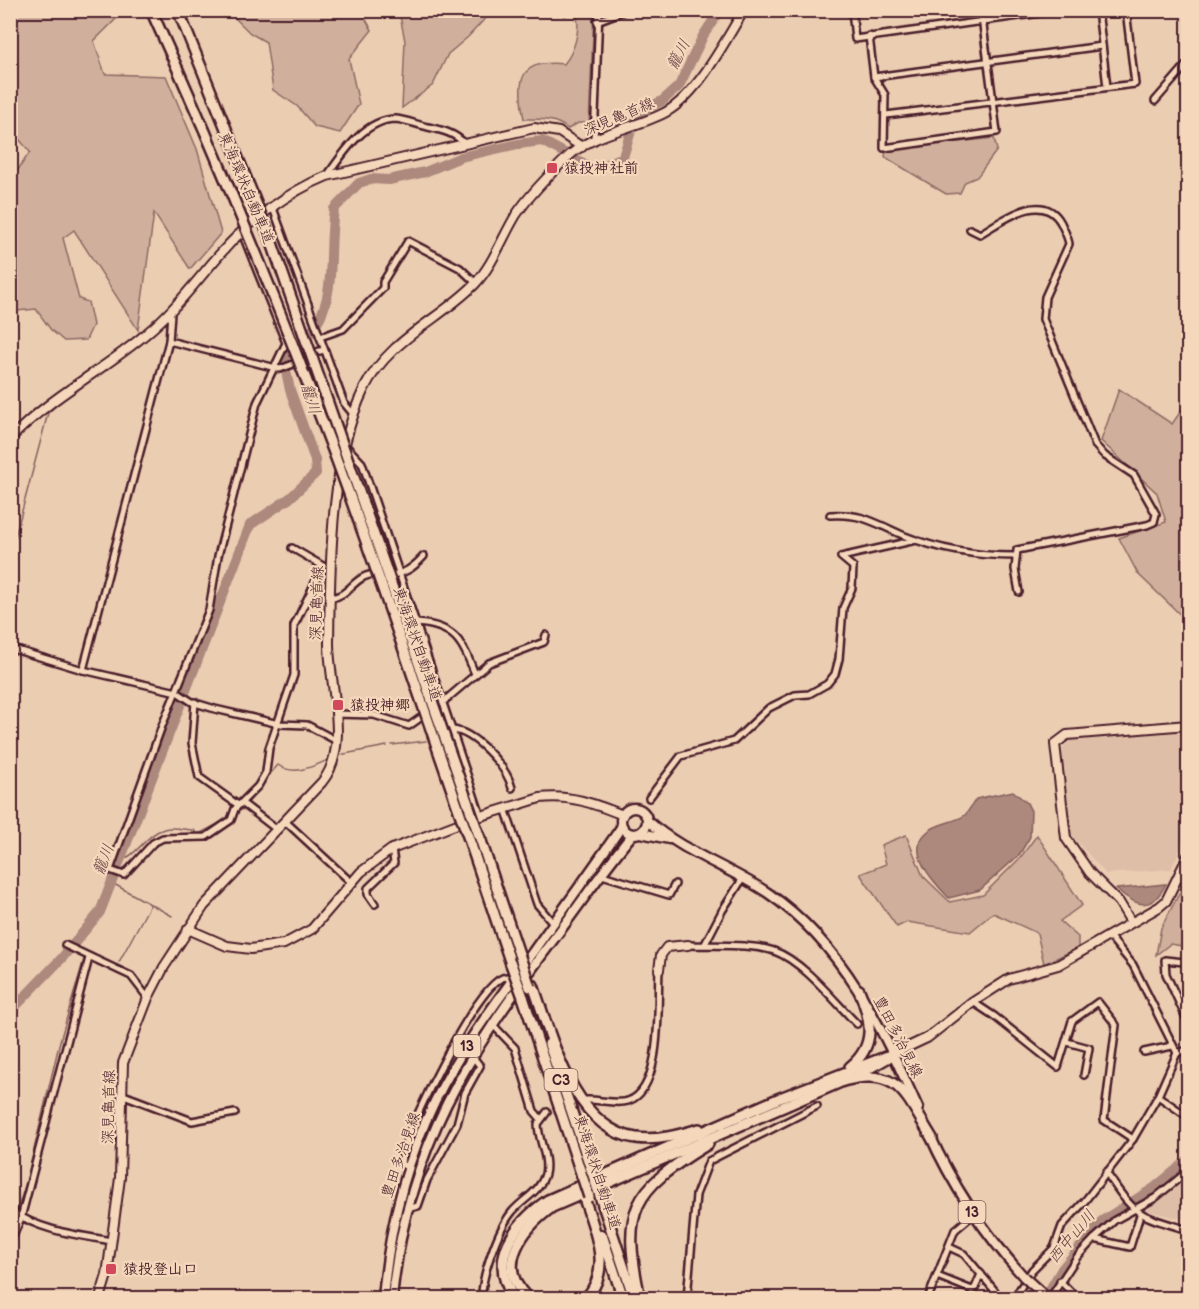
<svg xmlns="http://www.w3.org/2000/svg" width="1199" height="1309" viewBox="0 0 1199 1309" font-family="'Balsamiq Sans','Klee One',sans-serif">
<rect width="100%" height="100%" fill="#ebcdb2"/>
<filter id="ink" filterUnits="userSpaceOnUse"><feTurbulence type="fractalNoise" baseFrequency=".0167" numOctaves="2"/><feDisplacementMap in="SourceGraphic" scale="12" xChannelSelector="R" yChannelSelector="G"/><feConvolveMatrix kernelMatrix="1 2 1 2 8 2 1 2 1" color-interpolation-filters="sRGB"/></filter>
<g filter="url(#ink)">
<g fill="#debea7">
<path d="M1178,730L1188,731V831L1171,869L1106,874L1071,835L1061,764L1063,748L1072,739Z"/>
<path d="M1188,1176V1220L1147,1211L1144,1208L1165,1195Z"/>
</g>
<g fill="#d0b09c" stroke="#8d6864" stroke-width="1.5">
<path d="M11,10L124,11L94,41L105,74L166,76L197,149L221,233L190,269L154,213L138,330L74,230L63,238L79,299L88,302L93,325L86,340L64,341L51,330L36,309L17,311L11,331V180L30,152L14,133H11Z"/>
<path d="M228,11H361L372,30L349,59L359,104L340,133L315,127L297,106L273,90L266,42L250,33Z"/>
<path d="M399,11H492L468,37L448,54L433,85L402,108L405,41Z"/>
<path d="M565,11H594L589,123H578L568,129C555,118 540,119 524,119C516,80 519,59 564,64C575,51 581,28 576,12L564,16Z"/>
<path d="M994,138L997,150L977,177L965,182L960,193L946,194L885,157L886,150Z"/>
<path d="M1119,389L1172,424L1188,401V622L1138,574L1119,538L1166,522L1157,493L1101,441Z"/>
<path d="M906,835L923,876L950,902L983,895L1020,858L1037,835L1082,905L1060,921L1078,937V948L1044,964L1037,933L993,913L970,932L907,922L897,927L860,874L886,864L881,845Z"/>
<path d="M1188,877V947L1170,944L1156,955L1161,928Z"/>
</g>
<g fill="#ac887d" stroke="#855e5c" stroke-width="1.5">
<path d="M1013,791L1027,803L1031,811L1030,837L1019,855L980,890L949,898C935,883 905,853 926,833C937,822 955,823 965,815C969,811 973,803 976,799Z"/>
<path d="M1166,884C1151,913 1136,906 1116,889Z"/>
</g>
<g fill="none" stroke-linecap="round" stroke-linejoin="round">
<g stroke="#855e5c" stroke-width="1.5">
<path d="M10,556L48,413L67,396"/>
<path d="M392,745L426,741"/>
<path d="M339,755L387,746"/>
<path d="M263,782L278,765C294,776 312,767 328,760"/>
<path d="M247,804L257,791"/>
<path d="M236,814L244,808"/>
<path d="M122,860C139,854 146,834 164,829C173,826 185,830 194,830L197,835L229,818"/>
<path d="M112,883L172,916"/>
<path d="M119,962L150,905"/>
<path d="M11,1222L17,1210L26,1183L60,1041L84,959"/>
<path d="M10,1251L12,1245"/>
</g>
<g stroke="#ac887d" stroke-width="10">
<path d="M10,1012L62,958L100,912L250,525L290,498L316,473L315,460L290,390L286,371L289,353C343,314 326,266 334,209L359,183L371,179L389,180L425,172L461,157L518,144L542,141L594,169L623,157L631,131L643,110L662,101L679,86L703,36L720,10"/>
<path d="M1045,1298L1062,1269L1102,1221L1154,1188L1188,1160"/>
</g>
<path stroke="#cbaa97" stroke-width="5" stroke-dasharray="5 2.5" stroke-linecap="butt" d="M547,1112L584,1100"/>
<g stroke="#4a1f2b" stroke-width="10">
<g id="street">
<path d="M852,10L855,39L1062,10"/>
<path d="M1098,10L1107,87"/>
<path d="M597,21L626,10"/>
<path d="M869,36L874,77L885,95L884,148L997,132L981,10"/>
<path d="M874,77L1102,46"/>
<path d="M1155,101L1188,63"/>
<path d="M886,115L1135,84L1126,10"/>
<path d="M594,141L599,10"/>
<path d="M327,176C343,153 365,119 396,119C406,120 418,125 428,127C442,130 455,133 465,144"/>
<path d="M273,208L344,403L354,415"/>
<path d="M970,229L980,234C1002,221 1043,189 1061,223C1064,230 1068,237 1069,244L1045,297L1043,319L1095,445L1105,456L1134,475L1156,514L1154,522L1147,525L1017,550L1015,569L1019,592"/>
<path d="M242,233L286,343L257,403L218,556L209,610L162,726L110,870L124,875L153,843L163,838L206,837L231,820L235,809L258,786L266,772L269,748L294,675V626L323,566L292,548"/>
<path d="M320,337L343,329L383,288V282L408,241L460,268L476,283"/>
<path d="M169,341L280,369L299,362L308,354L324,350"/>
<path d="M346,446L362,463L481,816"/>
<path d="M830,515C864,513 876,524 905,536C940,550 978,556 1015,556"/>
<path d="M387,575C404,575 413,568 424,556"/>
<path d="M331,598C352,595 353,574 378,574"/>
<path d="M417,623C456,626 462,642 475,674"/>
<path d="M10,648L83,670L177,692L192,702L215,709L279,724L307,725L337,741"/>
<path d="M83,670L169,341L171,313"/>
<path d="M195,702L192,743L199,777L238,805"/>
<path d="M335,714L374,715L409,726L443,702L489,663L544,642L546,635"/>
<path d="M452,730C474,731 507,767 512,788"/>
<path d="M649,798L681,756L734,741L769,708L795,695L809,694L827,684L835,674L839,659L843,608L852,588L853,567L841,557L916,540"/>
<path d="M242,803L276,829"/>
<path d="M505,808L537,904L553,923"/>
<path d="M285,821L352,883"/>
<path d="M602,875L669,895L675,884"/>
<path d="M375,904L368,894V888L394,863L392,849"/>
<path d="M705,944L722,911L743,878"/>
<path d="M65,945L131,976L148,998"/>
<path d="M688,945C712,946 751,943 774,951C803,961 835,1002 857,1024"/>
<path d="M1184,962L1165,960L1166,974L1188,1022"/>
<path d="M973,1002L994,1016L1058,1067L1072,1021L1098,1002L1116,1025L1104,1120L1133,1139"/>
<path d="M492,1024L515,1048L534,1111L540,1118"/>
<path d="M1067,1042L1089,1048L1084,1075"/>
<path d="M1144,1052L1172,1046"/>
<path d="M1177,1053L1188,1050"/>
<path d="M121,1094L192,1121L235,1113"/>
<path d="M1158,1096L1188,1117"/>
<path d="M586,1100C599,1099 616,1105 628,1101C664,1090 657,1001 659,970"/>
<path d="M409,1168L401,1164L403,1150C412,1122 479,978 506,977L511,981"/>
<path d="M1106,1172C1135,1217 1139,1215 1188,1230"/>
<path d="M407,1209L418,1206L427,1180L457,1124L465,1093L480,1066L473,1057"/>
<path d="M10,1210C40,1231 77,1235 112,1241"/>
<path d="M1094,1239L1130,1247L1140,1215"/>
<path d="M10,1243L21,1218L89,958"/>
<path d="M949,1247L964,1254L995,1291L993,1298"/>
<path d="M937,1276L972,1290L975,1288L981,1274"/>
<path d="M1060,1281L1077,1298"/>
<path d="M482,1298C481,1277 498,1229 512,1212C523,1199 540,1192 545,1174C549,1157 538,1140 538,1124L547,1112"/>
<path d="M687,1298L696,1195L709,1161L817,1106"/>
<path d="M928,1298L955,1230L974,1214"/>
<path d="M1014,1298L1032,1270L1054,1248L1062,1226L1084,1202L1133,1139L1158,1096L1177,1053L1133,965L1110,937"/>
<path d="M1050,1298L1077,1257L1094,1239L1115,1220L1155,1198L1188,1171"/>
</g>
</g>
<g stroke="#4a1f2b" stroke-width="12">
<g id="secondary">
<path d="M10,439C52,395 103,371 147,333C176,309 196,281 221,253C249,221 288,192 327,176L534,128L559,132L582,147"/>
<path d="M1131,922L1119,902L1090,873L1066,838L1055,744L1067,735L1188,725"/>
<path d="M188,929L227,946L251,949L284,944L312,929L361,872L392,849L465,821L540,798C570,794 595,804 623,815"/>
<path d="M659,970L661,955L667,947L688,945"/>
<path d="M893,1054L927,1038L973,1002L1009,979L1058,965L1159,907L1166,901L1188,856"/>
<path d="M100,1298L107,1275L120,1178L123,1063L148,998L164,967L204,906L322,782C351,747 329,685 329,643C330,566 330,458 364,389C388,340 438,321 474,285C493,265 502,238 516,215C530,194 552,172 570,155C595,132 637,128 666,112C698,94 725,41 744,10"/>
</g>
</g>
<g stroke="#4a1f2b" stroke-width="13">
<g id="primary">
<circle cx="634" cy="821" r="13"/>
<path d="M648,821C683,852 729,867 768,893C843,944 882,1028 918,1108"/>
<path d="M641,833L669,839"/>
<path d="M929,1133C953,1187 985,1234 1024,1277"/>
<path d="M383,1298C389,1230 405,1163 435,1101C460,1050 494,1005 527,960C559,915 591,871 622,826"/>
<path d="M392,1298C407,1147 467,1055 556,936C581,903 605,867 632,835"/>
</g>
</g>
<g stroke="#4a1f2b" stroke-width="14">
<g id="highway">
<path d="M481,841L519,954"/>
<path d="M471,845L511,964"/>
<path d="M533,985C551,1035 573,1129 636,1138C657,1141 679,1135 699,1129"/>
<path d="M523,997L582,1176"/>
<path d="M549,1044L592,1172"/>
<path d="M850,1067C877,1045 871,1019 859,990"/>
<path d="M859,1074L889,1057"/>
<path d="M599,1193L634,1298"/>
<path d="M584,1198C595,1232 613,1269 586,1298"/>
<path d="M602,1235L623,1298"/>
<path d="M514,1298C487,1259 515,1223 548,1200L780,1098L893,1054"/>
<path d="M528,1298C493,1267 523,1228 552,1207L843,1081C900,1065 906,1097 932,1138"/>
<path d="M640,1298C621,1210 631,1191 708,1144"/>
</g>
</g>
<use href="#street" stroke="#f5d8bb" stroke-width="5"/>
<use href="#secondary" stroke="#f5d8bb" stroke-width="8"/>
<use href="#primary" stroke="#f5d8bb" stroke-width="8"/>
<use href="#highway" stroke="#f5d8bb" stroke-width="9"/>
<g stroke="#4a1f2b" stroke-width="13" stroke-linecap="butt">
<path id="primary-bridge" d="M1024,1277L1047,1298"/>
</g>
<g stroke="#4a1f2b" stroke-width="14" stroke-linecap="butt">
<g id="highway-bridge">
<path d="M151,10C216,152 275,296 330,442C380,575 424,711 471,845"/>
<path d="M178,10L271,240L481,841"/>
<path d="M519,954L530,987"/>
<path d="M511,964L523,997"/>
<path d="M592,1172L599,1193"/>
<path d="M582,1176L589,1197"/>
</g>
</g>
<use href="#primary-bridge" stroke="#f5d8bb" stroke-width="8"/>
<use href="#highway-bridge" stroke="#f5d8bb" stroke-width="9"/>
</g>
</g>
<g fill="#d1495b" stroke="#f5d8bb" stroke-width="2">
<rect x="546" y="162" width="12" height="12" rx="3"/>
<rect x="332" y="699" width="12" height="12" rx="3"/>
<rect x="105" y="1263" width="12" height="12" rx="3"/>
</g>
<g text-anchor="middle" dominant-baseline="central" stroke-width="4.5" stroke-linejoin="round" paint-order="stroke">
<g fill="#f5d8bb" stroke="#7d5656" stroke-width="1.5">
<rect x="453.5" y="1035" width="27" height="22" rx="4.5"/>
<rect x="544.5" y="1069" width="33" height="22" rx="4.5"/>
<rect x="958.5" y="1201" width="27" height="22" rx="4.5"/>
</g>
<g font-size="14" font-weight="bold" fill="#4a1f2b">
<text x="467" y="1046">13</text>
<text x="561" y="1080">C3</text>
<text x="972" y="1212">13</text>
</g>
<g font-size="15" fill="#4a1f2b" stroke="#f5d8bb">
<text transform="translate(619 117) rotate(-23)">深見亀首線</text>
<text transform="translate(246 188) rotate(67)">東海環状自動車道</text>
<text transform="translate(317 603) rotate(-88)">深見亀首線</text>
<text transform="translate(417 644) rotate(71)">東海環状自動車道</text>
<text transform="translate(898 1037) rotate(63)">豊田多治見線</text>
<text transform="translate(109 1107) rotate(-89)">深見亀首線</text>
<text transform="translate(401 1155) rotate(-71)">豊田多治見線</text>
<text transform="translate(597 1172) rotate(72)">東海環状自動車道</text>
</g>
<g font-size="15" font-weight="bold" fill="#4a1f2b" stroke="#f5d8bb" text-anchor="start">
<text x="564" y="168">猿投神社前</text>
<text x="350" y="705">猿投神郷</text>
<text x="123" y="1269">猿投登山口</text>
</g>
<g font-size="16" font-style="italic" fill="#673e44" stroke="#f5d8bb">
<text transform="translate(679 55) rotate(-62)">籠川</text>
<text transform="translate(310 399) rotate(74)">籠川</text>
<text transform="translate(104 860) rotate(-69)">籠川</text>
<text transform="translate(1072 1237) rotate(-50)">西中山川</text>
</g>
</g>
<rect width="1199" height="1309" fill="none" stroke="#f5d8bb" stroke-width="36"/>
<rect x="18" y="18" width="1163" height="1273" fill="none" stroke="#4a1f2b" stroke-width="2" filter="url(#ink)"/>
</svg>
